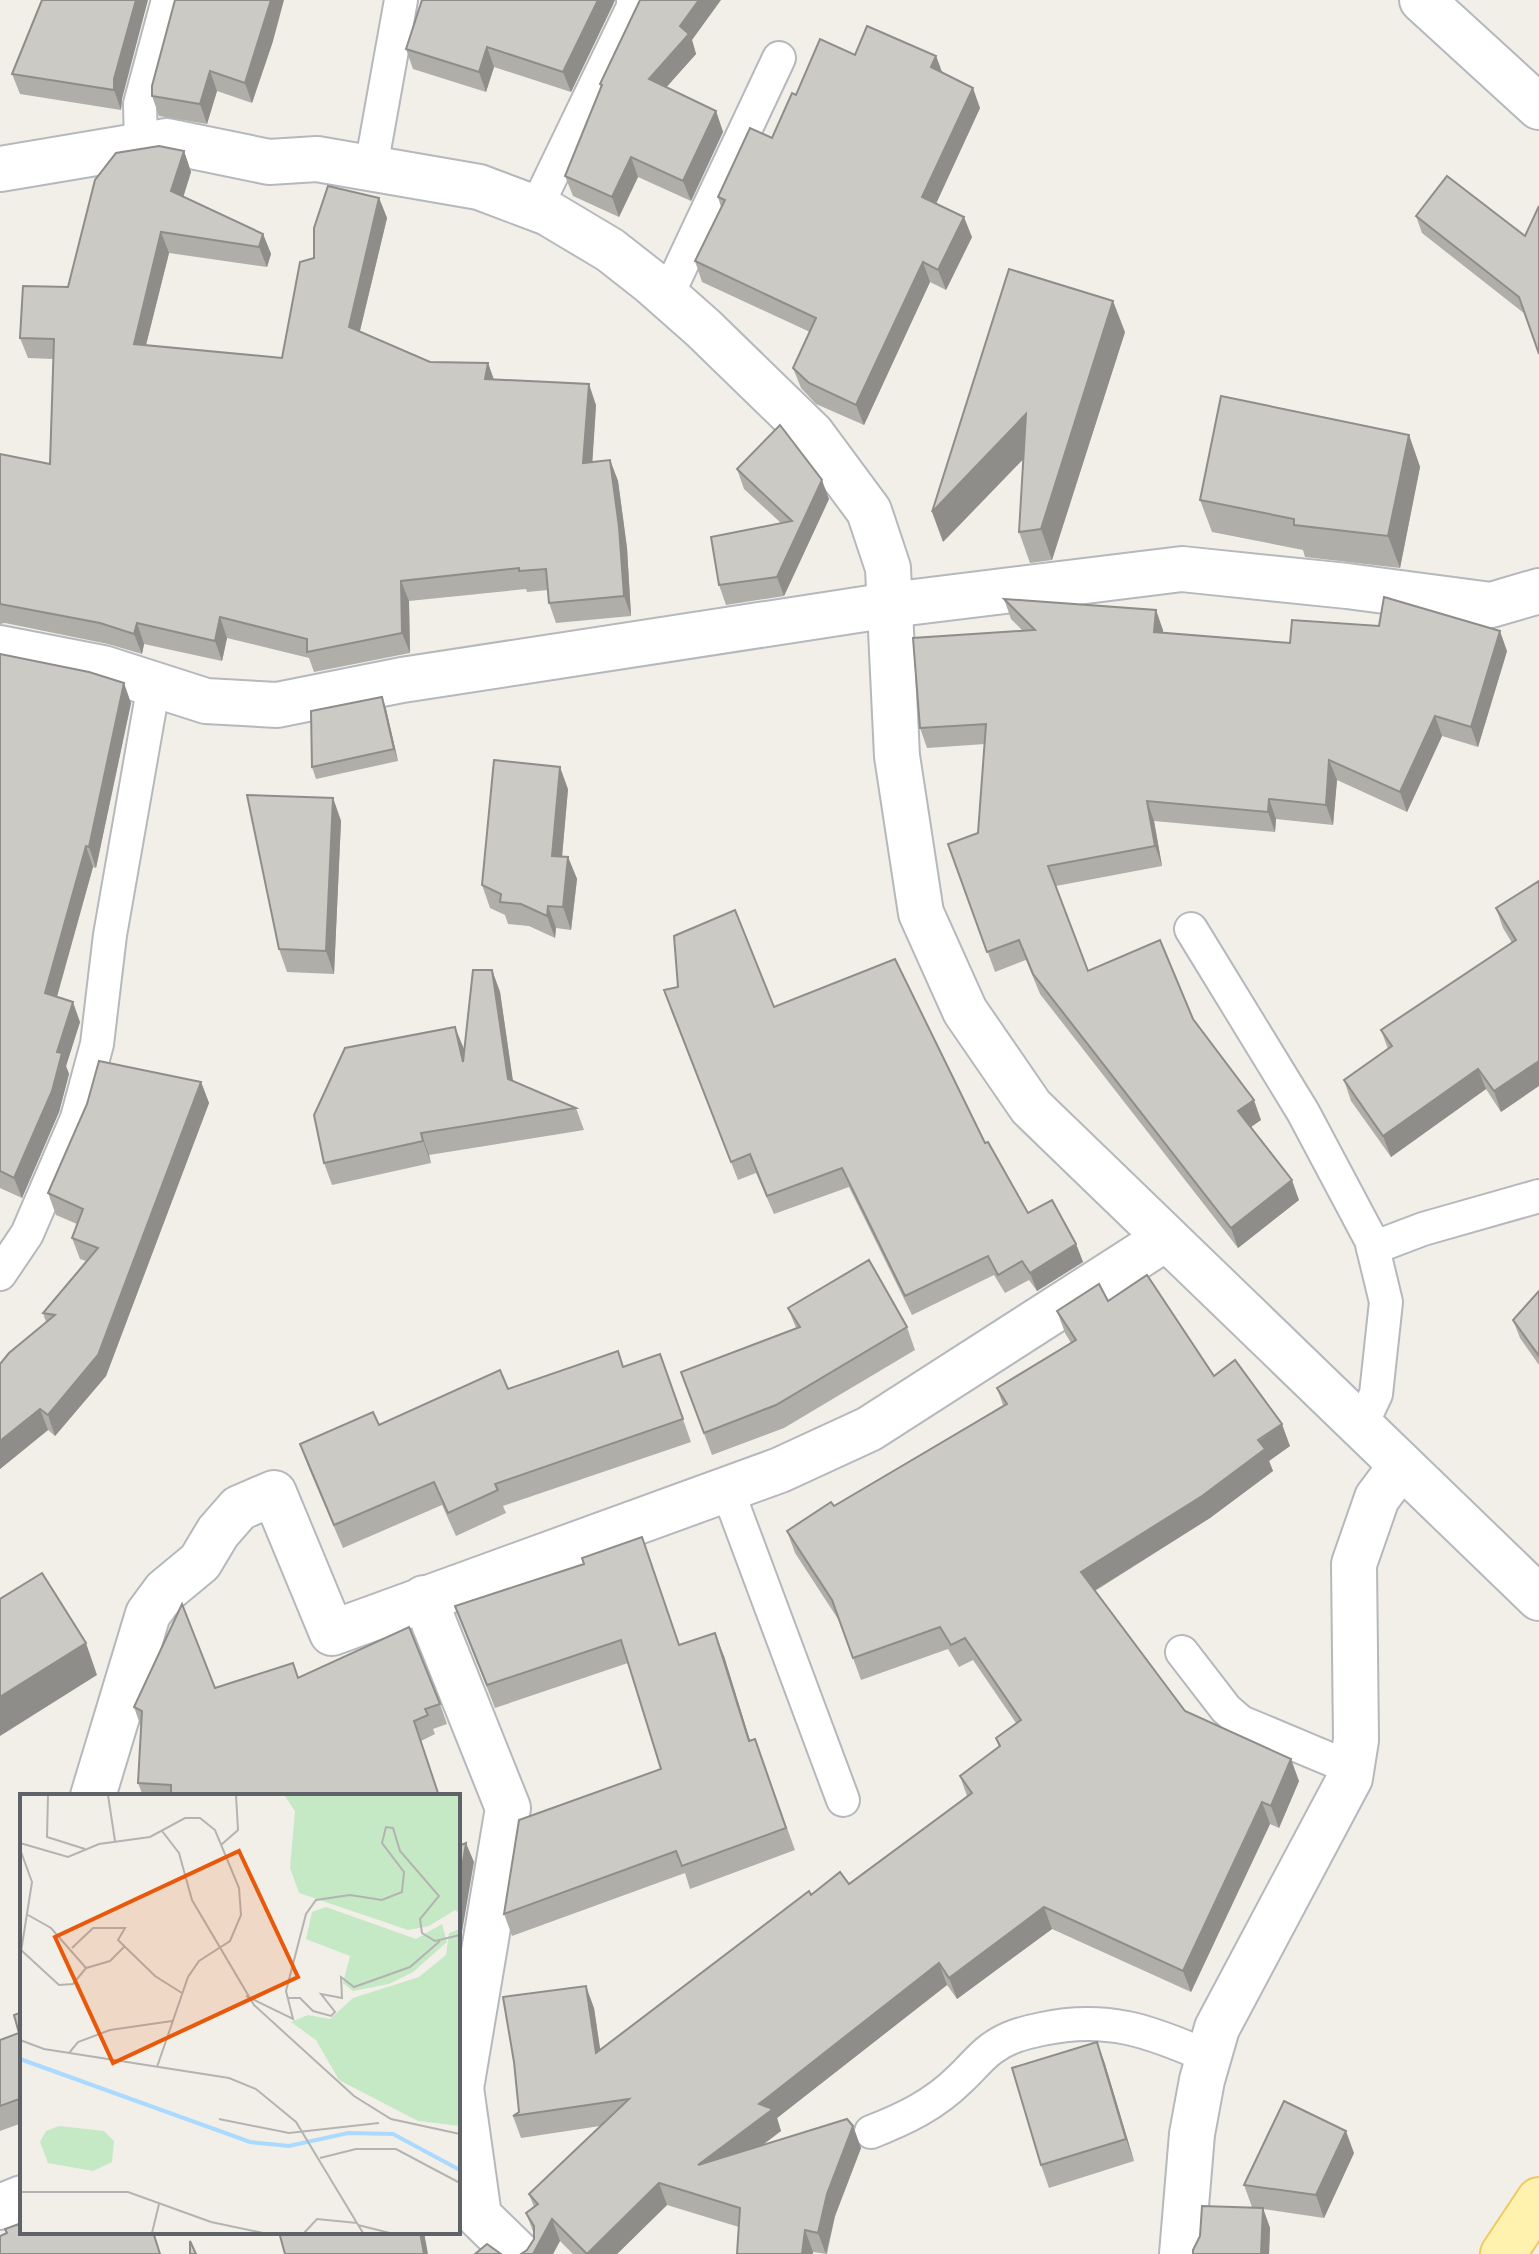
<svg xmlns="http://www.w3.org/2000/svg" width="1539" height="2254" viewBox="0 0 1539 2254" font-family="'Source Sans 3',sans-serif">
<rect width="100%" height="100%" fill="#f1efe8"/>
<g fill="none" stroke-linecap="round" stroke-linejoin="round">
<g stroke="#b5b8bc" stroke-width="36">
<g id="lane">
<path d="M141,144L140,104L168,0"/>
<path d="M371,167L401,0"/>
<path d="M535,210L633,7V0"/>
<path d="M667,296L779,58"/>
<path d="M1191,929L1303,1112L1371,1240L1386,1302L1376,1394L1360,1428"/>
<path d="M1373,1248L1423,1229L1539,1196"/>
<path d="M0,1274L27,1234L77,1118L97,1044L110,935L154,684"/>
<path d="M727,1489L843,1800"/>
<path d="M1182,1652L1226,1709L1241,1722L1351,1768"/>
<path d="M871,2132C904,2119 934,2105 960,2079C971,2069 979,2058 991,2049C1007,2037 1023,2033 1042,2029C1106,2015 1150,2031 1209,2057"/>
</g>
</g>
<g stroke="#b5b8bc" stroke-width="48">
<g id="street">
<path d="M1422,0L1539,107"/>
<path d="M0,169L167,141L269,162L317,159L479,187L548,213L610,250L652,283L703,328L812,434L869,511L888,568L897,756L921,913L965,1011L1031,1107L1539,1598"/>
<path d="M0,648L103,668L206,701L277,705L402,680L890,605L1182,569L1347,586L1491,605L1539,591"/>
<path d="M424,1598L508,1808L461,2088L458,2089"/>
<path d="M93,1796L148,1614L165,1591L200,1562L218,1532L239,1508L274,1493L332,1633L780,1470L869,1429L1165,1239"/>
<path d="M461,2088L479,2216L518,2254"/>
<path d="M0,2207L22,2198"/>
<path d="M1182,2254L1192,2134L1202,2080L1217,2028L1350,1778L1356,1740L1354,1564L1377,1498L1401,1466"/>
</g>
</g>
<g stroke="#f2c960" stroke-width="48">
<path id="primary" d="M1503,2254L1539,2200"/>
</g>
<use href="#lane" stroke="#fff" stroke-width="32"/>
<use href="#street" stroke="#fff" stroke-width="44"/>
<use href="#primary" stroke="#fff2af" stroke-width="44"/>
</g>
<g fill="#afaea9">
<path d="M42,0L122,99L121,110L20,94L12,74Z"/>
<path d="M614,3L571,92L494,67L486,92L413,69L406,49Z"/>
<path d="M692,40L696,54L666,87L716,111L723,132L691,201L638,177L619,217L573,196L565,176L601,88L600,84Z"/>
<path d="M273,41L252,103L217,91L207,124L159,116L152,96Z"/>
<path d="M855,55L936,56L942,73L980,108L936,203L972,237L946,290L930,282L864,425L816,404L801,388L793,368L810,332L702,282L695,261L721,207L718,197L772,138Z"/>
<path d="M184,151L191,172L183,196L263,234L271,254L267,267L169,253L146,345L282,358L314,258L379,198L387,218L360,331L430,362L488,363L494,380L596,405L592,462L610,460L618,481L627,548L631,616L556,623L549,603L548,590L527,592L526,589L409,601L410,653L314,672L309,658L227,638L222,661L144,644L142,654L108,644L5,623L0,624V454L50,464L54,359L28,358L20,338L68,287Z"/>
<path d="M1416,216L1525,236V314L1422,233Z"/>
<path d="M1125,332L1052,560L1030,563L1019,532L1023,459L943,542Z"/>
<path d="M1409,435L1420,467L1400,568L1305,557L1303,550L1212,532L1200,500Z"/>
<path d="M737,469L829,499L784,596L726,605L719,585L781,523L744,489Z"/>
<path d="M1004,599L1156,610L1163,633L1290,643L1507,651L1478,747L1442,736L1407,812L1337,780L1333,825L1276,819L1275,832L1154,821L1162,866L1056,886L1088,971L1193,1019L1261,1120L1251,1127L1299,1200L1238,1248L1040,994L1026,960L995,972L948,844L978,833L985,744L927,748L920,728L1023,631L1011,619Z"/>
<path d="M0,654L131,703L96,868L93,867L57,997L80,1022L66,1066L69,1074L59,1112L22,1198L0,1188Z"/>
<path d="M382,697L386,709L398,761L316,779L312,767Z"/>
<path d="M568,789L562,857H568L577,879L571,930L556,928L555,938L529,926L508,924L505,915L490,908L482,885Z"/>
<path d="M333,798L341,821L334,974L287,972L279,949Z"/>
<path d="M1539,881L1501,1112L1486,1089L1391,1157L1351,1101L1344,1080L1388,1049L1381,1030L1512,943L1503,928L1496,908Z"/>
<path d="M492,970L500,992L513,1082L576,1108L584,1130L429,1155L431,1163L332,1185L324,1163L455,1027L464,1053Z"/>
<path d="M774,1007L985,1143L1028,1213L1076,1244L1083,1262L1037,1291L1029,1280L1005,1293L994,1275L912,1315L849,1187L774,1214L756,1173L738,1180L670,1008Z"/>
<path d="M201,1082L209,1103L106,1376L55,1436L48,1430L0,1469V1364L46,1322L43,1313L86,1261L80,1259L72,1238L77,1224L56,1215L48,1193Z"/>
<path d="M1539,1291V1365L1520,1338L1513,1320Z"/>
<path d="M1108,1301L1214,1376L1290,1446L1269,1461L1273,1471L1210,1518L1095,1591L1185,1711L1299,1781L1279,1828L1270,1824L1191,1992L1052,1929L957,1999L947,1985L777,2118L781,2131L761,2146L853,2126L861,2148L835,2216L827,2254L813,2252V2254H737L739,2227L667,2205L617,2254H573L560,2241L553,2254H521L527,2250L534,2239V2234L526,2213L534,2207L529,2194L600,2126L521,2138L513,2116L519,2112L594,2008L600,2050L811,1895L849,1884L967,1796L960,1776L999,1747L996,1738L1016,1723L973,1660L959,1667L948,1649L861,1680L840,1622L795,1553L787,1531L834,1506L1003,1405L997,1388L1071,1343L1065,1333L1057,1311Z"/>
<path d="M788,1308L907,1327L915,1350L784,1428L712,1455L681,1372L796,1328Z"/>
<path d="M660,1354L691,1442L503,1506L506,1513L456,1536L442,1505L343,1548L308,1466L300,1444L379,1425L508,1389L624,1367Z"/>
<path d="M455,1606L679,1645L724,1656L750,1741L755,1739L795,1850L690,1889L685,1873L512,1936L504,1914L661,1769L628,1663L495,1708Z"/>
<path d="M298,1678L440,1704L447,1724L433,1729L435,1734L421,1741L439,1796H143L138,1783L141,1727L134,1707L215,1688Z"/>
<path d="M22,2012V2123L0,2131V2040L19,2033Z"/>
<path d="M1097,2042L1105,2064L1134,2161L1049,2188L1041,2165Z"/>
<path d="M1354,2153L1324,2218L1263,2209L1270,2228L1269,2254H1193L1252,2207L1244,2185Z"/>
</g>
<g fill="#8f8d8a">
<path d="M136,0H148L122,99L121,110L114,90V79Z"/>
<path d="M271,0H284L273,41L252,103L245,83Z"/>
<path d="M598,0H615L571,92L563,72Z"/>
<path d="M699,0H721L692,40L696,54L656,99L649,79L680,26Z"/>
<path d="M487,47L494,67L486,92L479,72Z"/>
<path d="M936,56L944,77L931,67Z"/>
<path d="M210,71L217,91L207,124L200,104Z"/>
<path d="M973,88L980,108L930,217L922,197Z"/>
<path d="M716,111L723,132L691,201L683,181Z"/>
<path d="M184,151L191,172L179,211L171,191Z"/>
<path d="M631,157L638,177L619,217L612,197Z"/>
<path d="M379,198L387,218L356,347L349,327Z"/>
<path d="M964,217L972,237L946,290L938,270Z"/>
<path d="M161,232L169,253L141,365L134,344Z"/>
<path d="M263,234L271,254L267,267L259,247Z"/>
<path d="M923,262L930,282L864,425L856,405Z"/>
<path d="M1113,301L1125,332L1052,560L1041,529Z"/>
<path d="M488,363L495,383L485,379Z"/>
<path d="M589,384L596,405L591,484L583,463Z"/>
<path d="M1026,414L1037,445L943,542L932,512Z"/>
<path d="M1409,435L1420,467L1400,568L1388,536Z"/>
<path d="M610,460L618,481L627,548L631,616L624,596Z"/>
<path d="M822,480L829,499L784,596L777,577Z"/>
<path d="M401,581L409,601L410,653L402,633Z"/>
<path d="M1156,610L1163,630L1162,652L1154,632Z"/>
<path d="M220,617L227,638L222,661L215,641Z"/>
<path d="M137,623L144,644L142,654L134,634Z"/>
<path d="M1500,631L1507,651L1478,747L1471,727Z"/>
<path d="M124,683L131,703L96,868L89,847Z"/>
<path d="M382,697L386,709L398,761L394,749Z"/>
<path d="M1435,716L1442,736L1407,812L1400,792Z"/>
<path d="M1329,760L1337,780L1333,825L1326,805Z"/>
<path d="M560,767L568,789L560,879L552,856Z"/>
<path d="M333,798L341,821L334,974L326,951Z"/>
<path d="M1269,799L1276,819L1275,832L1268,812Z"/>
<path d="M1147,801L1154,821L1162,866L1155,846Z"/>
<path d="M86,846L93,867L52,1014L45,993Z"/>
<path d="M568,857L577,879L571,930L563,907Z"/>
<path d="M548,906L556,928L555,938L547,916Z"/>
<path d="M492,970L500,992L516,1102L508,1079Z"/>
<path d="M73,1002L80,1022L66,1066L69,1074L59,1112L22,1198L14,1178L57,1052Z"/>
<path d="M455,1027L464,1049L472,1084L463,1062Z"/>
<path d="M1539,1061V1086L1501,1112L1494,1091Z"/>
<path d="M1478,1069L1486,1089L1391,1157L1383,1136Z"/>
<path d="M201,1082L209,1103L106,1376L55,1436L48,1415Z"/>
<path d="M1254,1100L1261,1120L1245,1131L1238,1111Z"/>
<path d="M421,1133L429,1155L431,1163L423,1141Z"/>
<path d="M1292,1180L1299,1200L1238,1248L1231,1228Z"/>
<path d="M1076,1244L1083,1262L1037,1291L1030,1273Z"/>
<path d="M40,1409L48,1430L0,1469V1441Z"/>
<path d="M1282,1424L1290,1446L1269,1461L1273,1471L1210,1518L1089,1594L1081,1572Z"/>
<path d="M715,1633L724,1656L757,1763L749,1741Z"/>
<path d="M86,1643L97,1675L0,1736V1697Z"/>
<path d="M1291,1759L1299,1781L1279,1828L1271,1806Z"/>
<path d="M1262,1802L1270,1824L1191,1992L1183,1971Z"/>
<path d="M466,1843L474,1862L458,1955V1893Z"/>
<path d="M1044,1907L1052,1929L957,1999L949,1978Z"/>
<path d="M939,1963L947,1985L777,2118L781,2131L706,2187L698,2165L759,2104Z"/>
<path d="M586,1986L594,2008L604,2075L596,2053Z"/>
<path d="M1097,2042L1105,2064L1134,2161L1126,2139Z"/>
<path d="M853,2126L861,2148L835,2216L826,2254L818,2233L827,2194Z"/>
<path d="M1346,2131L1354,2153L1324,2218L1316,2195Z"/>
<path d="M659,2183L667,2205L617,2254H587Z"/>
<path d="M1263,2208L1270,2228L1269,2254H1261Z"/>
<path d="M552,2219L560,2241L553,2254H533Z"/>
<path d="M805,2230L813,2252V2254H802Z"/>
<path d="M420,2232H424L428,2254H424Z"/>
</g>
<g fill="#cccac5" stroke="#8f8d8a" stroke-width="2">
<path d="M42,0H136L114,79V90L12,74Z"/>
<path d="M175,0H271L245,83L210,71L200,104L152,96V86Z"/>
<path d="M422,0H598L563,72L487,47L479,72L406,49Z"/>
<path d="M640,0H699L680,26L689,34L649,79L716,111L683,181L631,157L612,197L565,176L602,85L600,84Z"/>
<path d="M867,26L936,56L931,67L973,88L922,197L964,217L938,270L923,262L856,405L809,383L793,368L816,318L695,261L725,200L718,197L750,128L772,138L792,93L796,95L820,39L855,55Z"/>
<path d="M159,146L184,151L171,191L263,234L259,247L161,232L134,344L282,358L300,262L314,258V228L328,186L379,198L349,327L430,362L488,363L485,379L589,384L583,463L610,460L619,527L624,596L549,603L546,569L519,571V568L401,581L402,633L307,652V639L220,617L215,641L137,623L134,634L100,623L0,604V454L50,464L54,339L20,338L23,286L68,287L95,180L116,153Z"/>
<path d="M1447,176L1525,236L1539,206V354L1519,297L1416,216Z"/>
<path d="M1009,269L1113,301L1041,529L1019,532L1026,414L932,512Z"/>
<path d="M1221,396L1409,435L1388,536L1294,525V519L1200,500Z"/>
<path d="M780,425L822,480L777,577L719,585L711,537L792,521L737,469Z"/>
<path d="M1384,597L1500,631L1471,727L1435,716L1400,792L1329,760L1326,805L1269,799L1268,812L1147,801L1155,846L1048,866L1088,971L1160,940L1193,1019L1254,1100L1238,1111L1292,1180L1231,1228L1033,974L1019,940L987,952L948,844L978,833L986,724L920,728L913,638L1035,630L1004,599L1156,610L1154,632L1290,643L1292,620L1379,626Z"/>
<path d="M0,654L89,672L124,683L89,847L86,846L45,993L73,1002L57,1052L62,1053L52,1091L14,1178L0,1171Z"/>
<path d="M382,697L394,749L312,767L311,711Z"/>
<path d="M494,760L560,767L552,856L568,857L563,907L548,906L547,916L521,904L500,902L501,894L482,885Z"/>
<path d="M247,795L333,798L326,951L279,949Z"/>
<path d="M1539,881V1061L1494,1091L1478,1069L1383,1136L1344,1080L1392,1046L1381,1030L1516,940L1496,908Z"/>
<path d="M735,910L774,1007L895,959L985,1143L988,1142L1028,1213L1052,1200L1076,1244L1030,1273L1022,1261L998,1275L988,1256L905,1296L842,1168L767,1196L750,1154L731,1162L664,990L678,987L674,936Z"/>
<path d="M473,970H492L508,1079L576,1108L421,1133L423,1141L324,1163L314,1115L345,1048L455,1027L463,1062Z"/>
<path d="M99,1061L201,1082L98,1355L48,1415L40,1409L0,1441V1364L9,1353L55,1315L43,1313L98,1248L72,1238L83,1209L48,1193L87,1104Z"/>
<path d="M869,1260L907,1327L776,1405L704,1433L681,1372L800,1327L788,1308Z"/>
<path d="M1147,1275L1214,1376L1235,1360L1282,1424L1258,1440L1265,1449L1202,1496L1081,1572L1185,1711L1291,1759L1271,1806L1262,1802L1183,1971L1044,1907L949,1978L939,1963L759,2104L773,2109L698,2165L847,2119L853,2126L827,2194L818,2233L805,2230L802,2254H737L740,2208L659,2183L587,2254L552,2219L533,2254H521L527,2250L534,2239V2226L526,2213L538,2204L529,2194L629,2099L513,2116L519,2112L514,2062L503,1997L586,1986L596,2053L809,1891L811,1895L840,1872L849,1884L972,1793L960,1776L1000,1746L996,1738L1021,1720L965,1638L951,1645L940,1627L853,1658L832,1600L787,1531L831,1502L834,1506L1007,1404L997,1388L1076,1340L1057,1311L1099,1284L1108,1301Z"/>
<path d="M1539,1291V1356L1513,1320Z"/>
<path d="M618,1351L623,1367L660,1354L683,1419L495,1484L498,1490L448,1513L434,1482L334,1525L300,1444L373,1412L379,1425L500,1370L508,1389Z"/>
<path d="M642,1537L679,1645L715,1633L749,1741L755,1739L786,1828L682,1866L676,1851L504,1914L519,1820L661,1769L621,1640L487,1685L455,1606L584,1564L582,1558Z"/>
<path d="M42,1573L86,1643L0,1697V1599Z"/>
<path d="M182,1604L215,1688L293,1663L298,1678L409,1627L440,1704L425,1709L428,1715L414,1721L439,1796H171V1785L138,1783L142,1711L134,1707Z"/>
<path d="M466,1843L458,1893V1846Z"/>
<path d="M22,2012V2098L0,2106V2040L19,2033L14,2015Z"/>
<path d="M1097,2042L1126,2139L1041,2165L1012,2068Z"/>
<path d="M1284,2101L1346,2131L1316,2195L1244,2185Z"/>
<path d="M1202,2206L1263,2208L1261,2254H1193V2250L1200,2236Z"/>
<path d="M22,2223V2232H153L160,2254H0V2236L7,2233L5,2229Z"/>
<path d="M279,2232H420L424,2254H285Z"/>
<path d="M190,2241L196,2254H190Z"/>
<path d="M487,2244L501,2254H475Z"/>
</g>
<g transform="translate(20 1794)">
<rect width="440" height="440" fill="#f1efe8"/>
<path d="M264,1H440V120L435,116L409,132L388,136L279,99L270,74L275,17ZM306,113L396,145L422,130L427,148L393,178L369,190L333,197L323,189L330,162L286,145L292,118ZM440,135V332L398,327L319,286L296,246L271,228L288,221L310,225L333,204L399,183L426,161L429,139ZM39,332L84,337L94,347L92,368L73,377L28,369L20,348L26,337Z" fill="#c5e8c5"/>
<path fill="none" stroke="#aadaff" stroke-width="4" d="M0,265L230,348L269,352L328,339L373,340L440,376"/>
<path fill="none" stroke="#b3b3b1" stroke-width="2" d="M28,1L27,43L65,55M88,1L95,47M142,37L159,59L172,106L234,211L334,302L371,325L440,340M0,49L48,63L79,50L130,43L165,24H180L195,36L219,94L221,121L210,147L179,167L168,183L137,273M201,51L218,36L216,1M0,55L12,88L0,164M8,121L31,134L66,174L90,167L104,153M52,154L73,134H105L98,146L135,182L162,199M1,156L39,191L53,190L66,174M226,202L273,225L266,197L286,120L296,106L330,101L362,106L382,98L384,78L362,49L366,33L373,34L380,57L419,102L400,125L402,139L415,147L440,141M268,204H280L293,217L311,222L315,218L301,200L322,204L321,183L334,193L390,173L420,147M0,246L24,255L209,284L236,295L276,328L343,439M49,259L58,248L90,236L152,227M199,325L269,339L359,329M300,364L336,355H376L440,389M0,398H108L191,428L243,439M338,431L370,439M132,439L139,410M284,439L297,425L337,429"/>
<path fill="#e8590c" fill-opacity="0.15" stroke="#e8590c" stroke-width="4" d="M219,57L278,183L93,269L35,143Z"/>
<rect width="440" height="440" fill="none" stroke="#5f6368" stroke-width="4"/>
</g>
</svg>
